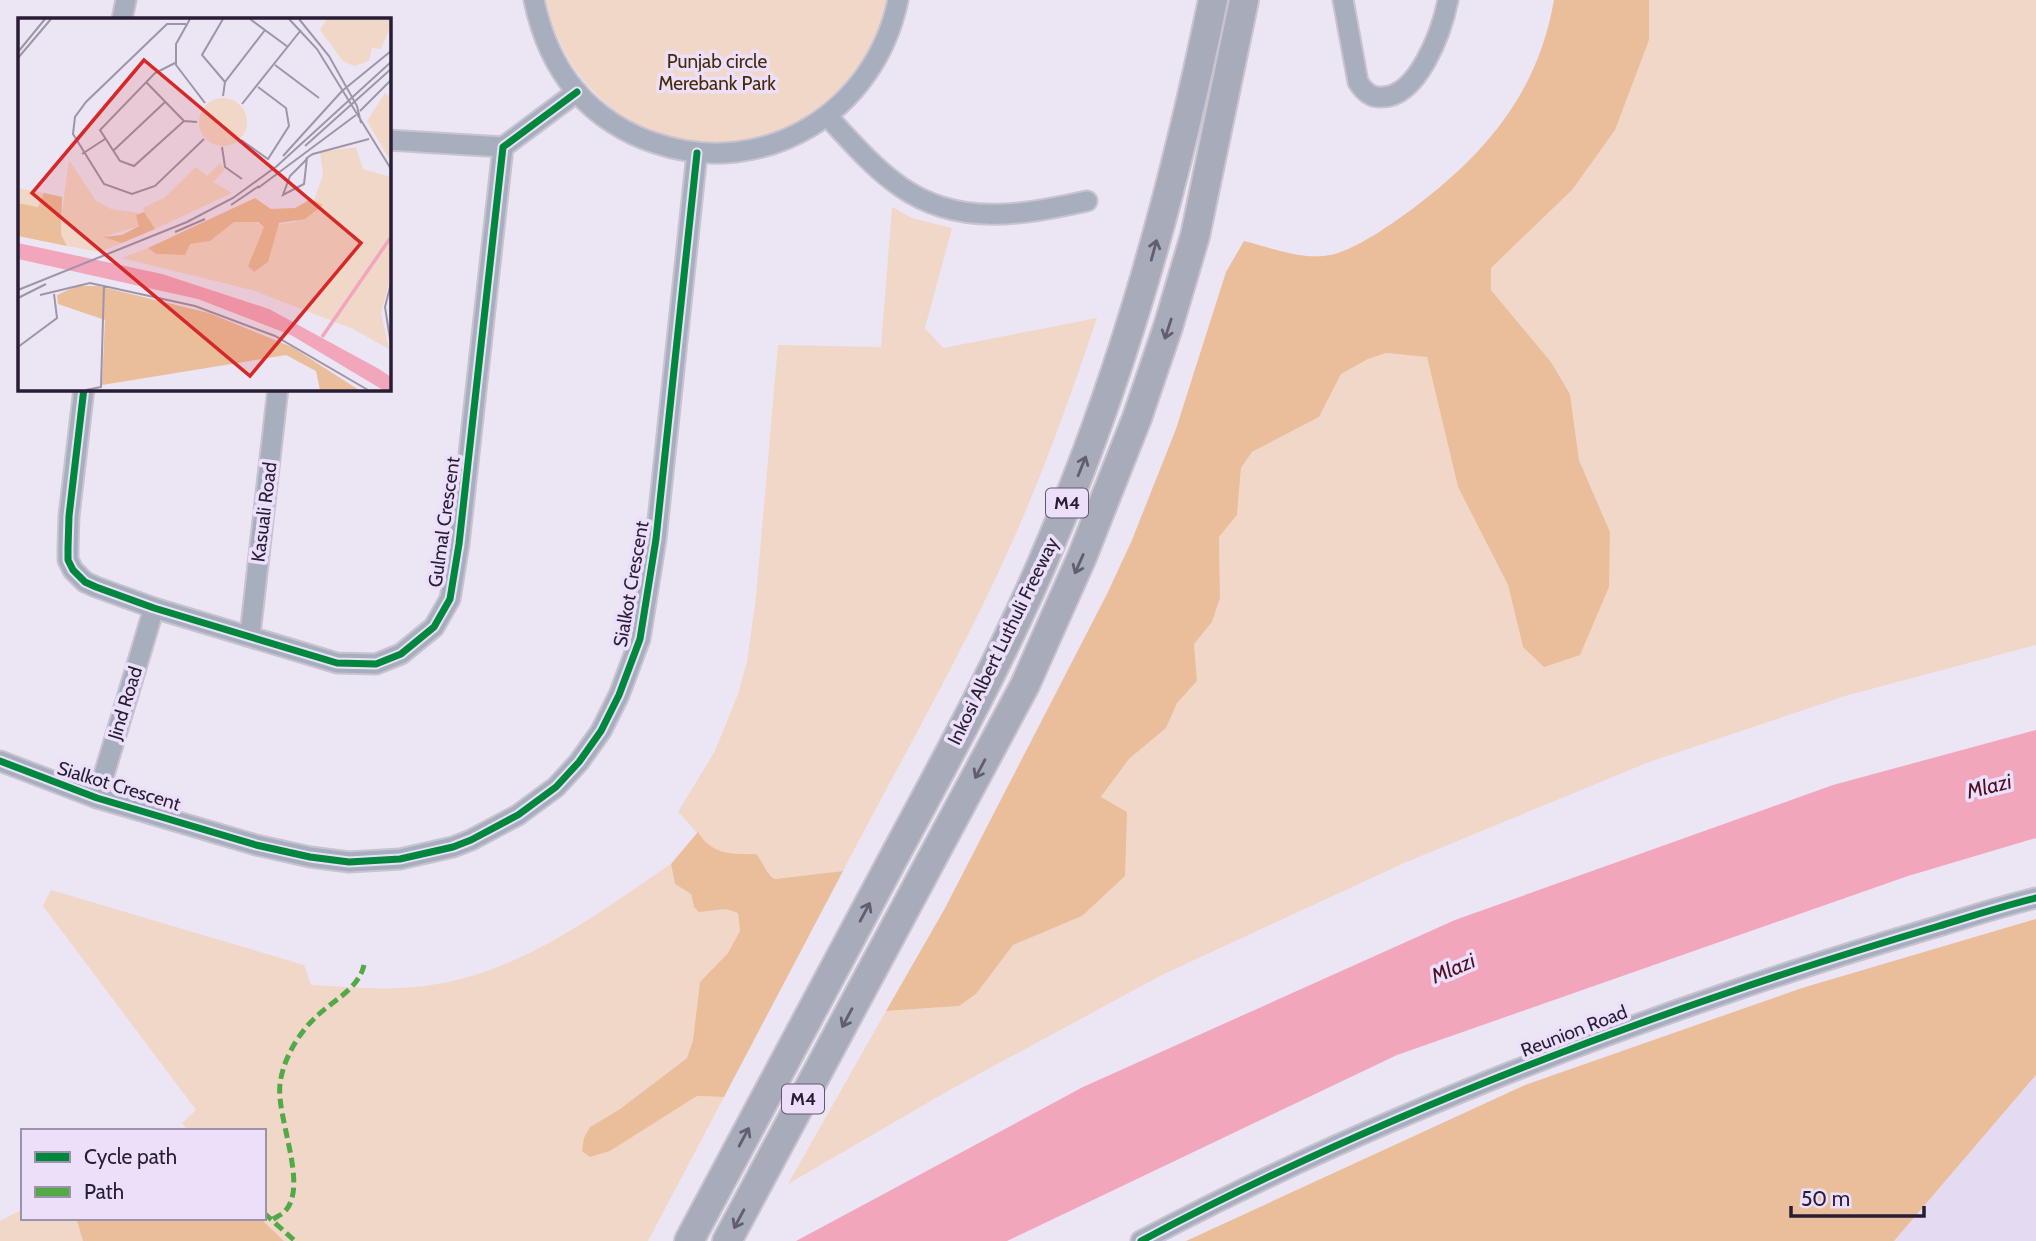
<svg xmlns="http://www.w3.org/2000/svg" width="2036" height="1241" viewBox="0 0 2036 1241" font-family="Cabin,sans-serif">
<rect width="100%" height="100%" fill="#ece5f4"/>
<path fill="#e4daf1" d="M2036,1075V1241H1894Z"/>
<g fill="#f1d7c8">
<path d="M546,0H887C882,35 864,69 839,93C737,194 574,138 546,0Z"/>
<path d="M1649,0H2036V645L1845,696L1649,762L1404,863L1162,975L953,1088L788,1184L886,1011L959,1006L976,994L1013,945L1082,916L1101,798L1129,759L1166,728L1176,703L1197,681L1194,644L1212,622L1220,598L1219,537L1237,515L1241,468L1252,452L1319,417L1341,374L1368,359L1386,353L1427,357L1458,487L1508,585L1523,647L1610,532L1579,460L1570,394L1551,362L1491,290V268L1572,190L1649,40Z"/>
<path d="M892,207L912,218L952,228L925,328L943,348L1097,318C1070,397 1043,475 1008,551C959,660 898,765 843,871L775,879C765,873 764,863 756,855C744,854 729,855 717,851C707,847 688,821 678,812L715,751L738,694L747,662L756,597L778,345L881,347Z"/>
<path d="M671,864L675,884L691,894L694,907L699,911L726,909L738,913L740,931L728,953L700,982L693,1040L687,1058L620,1109L590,1127L610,1151L697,1096L724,1097L648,1241H284L260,1218H264V1131H188L182,1123L196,1110L43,906L51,890L304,965L311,985C349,987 386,991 424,986C521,973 592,917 671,864Z"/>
<path d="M23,1209V1218H76L83,1241H0V1221Z"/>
</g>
<g fill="#eabe9a">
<path d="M1554,0H1649V40L1615,130L1572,190L1491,268V290L1551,362L1570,394L1579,460L1610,532L1609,587L1580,655L1544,667L1523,647L1508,585L1458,487L1427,357L1386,353L1368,359L1341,374L1319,417L1252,452L1241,468L1237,515L1219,537L1220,598L1212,622L1194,644L1197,681L1177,703L1166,728L1129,759L1101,797L1127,812L1125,876L1082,916L1013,945L976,994L959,1006L886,1011L944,910L1107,594L1132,540L1176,429L1226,272L1244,241C1273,248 1308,263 1338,253C1362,245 1390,225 1411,210C1485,155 1538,93 1554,0Z"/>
<path d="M698,832C712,855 731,854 756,854C764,863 765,873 775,879L843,871L724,1097L697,1096L610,1151L590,1157L582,1151L584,1138L590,1127L620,1109L687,1058L693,1040L700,982L728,953L740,931L738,913L726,909L699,912L694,907L691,894L675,884L671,864Z"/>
<path d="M2036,919V1075L1894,1241H1186L1525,1085L1802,988Z"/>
<path d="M76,1218H260L284,1241H83Z"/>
</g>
<path fill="#f1a6bb" d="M2036,730V838L1908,876L1397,1055L1007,1241H796L1083,1087L1455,920L1833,785Z"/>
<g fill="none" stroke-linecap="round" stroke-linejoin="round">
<g stroke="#c9c3d0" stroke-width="23">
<g id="minor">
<path d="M534,0C541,34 553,64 576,91C596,115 626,134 655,143C765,180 875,112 898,0"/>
<path d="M1343,0L1358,82C1363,90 1369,97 1379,97C1418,100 1442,30 1448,0"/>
<path d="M122,19L126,0"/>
<path d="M827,116C850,140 873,168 901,187C958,227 1023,215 1087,201"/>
<path d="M388,140L503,147"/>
<path d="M84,388L69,516L68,548V560L73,570L85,582L96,587L154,608L337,663L376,664L401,654L434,627L450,599L459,544L503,147L577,92"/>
<path d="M250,635L278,388"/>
<path d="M0,761L97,798L256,845L310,857L349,862L400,859L453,847L471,840L518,815L556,787L579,762L601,731L619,695L640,639L656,539L697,153"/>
<path d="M97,798L154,608"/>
<path d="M1141,1241C1327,1142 1527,1061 1727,993C1797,969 1868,947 1939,926C1972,916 2003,906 2036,898"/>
</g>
</g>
<g stroke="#c9c3d0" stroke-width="32">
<g id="highway">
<path d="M689,1241C757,1113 825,985 894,857C950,753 1007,649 1052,540C1126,366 1175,185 1213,0"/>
<path d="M727,1241L1025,685L1082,557L1137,418L1168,327L1195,236L1244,0"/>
</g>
</g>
<use href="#minor" stroke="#a7afbe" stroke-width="19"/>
<use href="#highway" stroke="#a8acba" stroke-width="28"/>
<g stroke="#53a945" stroke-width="5" stroke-dasharray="10 5" stroke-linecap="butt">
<path d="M264,1213L295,1241"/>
<path d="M273,1219C278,1216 283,1214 286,1210C308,1184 276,1117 280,1084C283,1059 299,1032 318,1015C334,1000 359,988 364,965"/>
</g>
<g stroke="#ebdffa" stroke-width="11">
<g id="cycleway">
<path d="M84,388L69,516L68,548V560L73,570L85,582L96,587L154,608L337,663L376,664L401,654L434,627L450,599L459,544L503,147L577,92"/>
<path d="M0,761L97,798L256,845L310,857L349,862L400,859L453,847L471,840L518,815L556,787L579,762L601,731L619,695L640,639L656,539L697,153"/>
<path d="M1141,1241C1327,1142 1527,1061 1727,993C1797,969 1868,947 1939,926C1972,916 2003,906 2036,898"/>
</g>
</g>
<use href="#cycleway" stroke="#00873e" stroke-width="7"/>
</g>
<defs><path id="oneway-shaft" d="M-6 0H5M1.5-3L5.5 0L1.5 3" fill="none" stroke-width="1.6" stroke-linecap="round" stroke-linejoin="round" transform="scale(1.75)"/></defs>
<g stroke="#625d71">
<use href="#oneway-shaft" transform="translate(1154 250) rotate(-75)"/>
<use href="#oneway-shaft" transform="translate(1168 329) rotate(108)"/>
<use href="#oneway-shaft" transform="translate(1082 466) rotate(-68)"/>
<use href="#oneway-shaft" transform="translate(1079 564) rotate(114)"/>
<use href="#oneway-shaft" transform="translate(980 769) rotate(118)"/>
<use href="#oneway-shaft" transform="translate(865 912) rotate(-62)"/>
<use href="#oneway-shaft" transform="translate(847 1018) rotate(118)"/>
<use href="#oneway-shaft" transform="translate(744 1137) rotate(-62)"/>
<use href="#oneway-shaft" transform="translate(739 1219) rotate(118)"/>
</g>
<g text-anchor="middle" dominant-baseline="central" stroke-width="7" stroke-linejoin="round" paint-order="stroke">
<g fill="#ebdffa" stroke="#635771" stroke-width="2">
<rect x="1046" y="488.5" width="42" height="29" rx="5"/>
<rect x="782" y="1084.5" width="42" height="29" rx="5"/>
</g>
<g font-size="18" font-weight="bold" fill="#291d36">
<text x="1067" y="503">M4</text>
<text x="803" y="1099">M4</text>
</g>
<g font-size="19" fill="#482a08" stroke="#ebdffa">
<text x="717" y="61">Punjab circle<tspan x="717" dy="22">Merebank Park</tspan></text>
</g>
<g font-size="19" fill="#291d36" stroke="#ebdffa">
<text transform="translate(264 512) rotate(-83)">Kasuali Road</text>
<text transform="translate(444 522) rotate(-82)">Gulmal Crescent</text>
<text transform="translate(631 584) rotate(-80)">Sialkot Crescent</text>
<text transform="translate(1003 641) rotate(-64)">Inkosi Albert Luthuli Freeway</text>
<text transform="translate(125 703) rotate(-73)">Jind Road</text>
<text transform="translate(119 786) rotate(17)">Sialkot Crescent</text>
<text transform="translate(1574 1031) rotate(-21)">Reunion Road</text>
</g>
<g font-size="21" font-style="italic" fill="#4e0e24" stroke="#ebdffa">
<text transform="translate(1989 786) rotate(-14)">Mlazi</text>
<text transform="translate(1453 968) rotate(-23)">Mlazi</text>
</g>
</g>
<g transform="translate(18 18)">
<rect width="373" height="373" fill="#ece5f4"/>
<path d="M309,1H373V7L363,31L354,30L351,43L336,48L325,43L302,12ZM367,75L373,80V144L349,103ZM181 104a24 24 0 1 1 48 0a24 24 0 1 1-48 0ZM338,129L345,151L373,159V258L363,295L371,331L333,310L234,272L104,240L130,230L138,236L159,237L172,226L192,223L216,204L235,203L246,209L230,248L236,254L250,244L259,207L277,204L296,182L305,157L302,134ZM51,142L78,183L93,191L120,195L121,208L85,219L104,225L81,234L49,228L43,216L44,194ZM202,145L207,152L195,164L214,175L137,211L130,206L125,190L146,180L178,149L189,158ZM0,170L26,175L21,189L0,185Z" fill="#f1d7c8"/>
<path d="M26,175L44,179L43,216L49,228L0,218V185L20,189ZM237,180L253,191L277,190L293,181L305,187L287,201L261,205L250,244L236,254L230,248L246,209L240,204H216L192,223L172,226L167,237L138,236L130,230ZM126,194L137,211L104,225L85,219L104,217L121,208L118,197ZM59,268H80L191,295L274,329L341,372H302L298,353L268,337L84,367L87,302L40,286L39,277Z" fill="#eabe9a"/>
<path d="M0,225L144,256L251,291L361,351L373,359V372H365L273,317L180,281L0,241Z" fill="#f1a6bb"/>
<path fill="none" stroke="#f1a6bb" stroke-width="3.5" d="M304,319L373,219"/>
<path fill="none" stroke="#9e95a8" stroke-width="2" d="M172,1L158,26V47L187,85M205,1L184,37L207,64M232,1L270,29M271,1L299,31L373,151M281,1L311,38L339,88L343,105M168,6H149L68,84L57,99L55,116L86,166L114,176L137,168L186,121M0,34L27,1M0,40L33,1M157,45L137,55L82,112L102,143L116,148L166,103L179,104M257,47L301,80M128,64L166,103M324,73L373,33M205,78L207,64L247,12M224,86L283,12M342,93L373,62M223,122L250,141L271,108L268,90L240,69M287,128L373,51M204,129L207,149L224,161M95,133L147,84M64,136L87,121M265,138L324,73M289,140L286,166L265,177L272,158L287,143L289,140L293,137L295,136L351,121M240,170L338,97M213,187L241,168M157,214L187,201M373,265L367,289L373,327M0,272L169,204L215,180L259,148L373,44M22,277L72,265L177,288L257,318L350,372M0,280L28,266M0,329L39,300L36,276M68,372L83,369L86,267"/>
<path fill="#d62828" fill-opacity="0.15" stroke="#d62828" stroke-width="3.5" d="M126,42L343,225L232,358L14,175Z"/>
<rect width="373" height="373" fill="none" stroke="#291d36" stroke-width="3.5"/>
</g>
<rect x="21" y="1129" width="245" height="91" fill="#ebdffa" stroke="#9d91ac" stroke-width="2"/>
<rect x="35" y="1152" width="35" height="10" fill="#00873e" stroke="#9d91ac" stroke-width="2"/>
<text x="84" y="1164" font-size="21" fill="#291d36">Cycle path</text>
<rect x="35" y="1187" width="35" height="10" fill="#53a945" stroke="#9d91ac" stroke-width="2"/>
<text x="84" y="1199" font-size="21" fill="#291d36">Path</text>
<path d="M1791 1206v10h133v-10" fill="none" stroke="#291d36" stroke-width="3.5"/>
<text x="1801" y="1206" font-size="21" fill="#291d36" stroke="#ebdffa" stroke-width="5" paint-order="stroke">50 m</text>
</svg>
